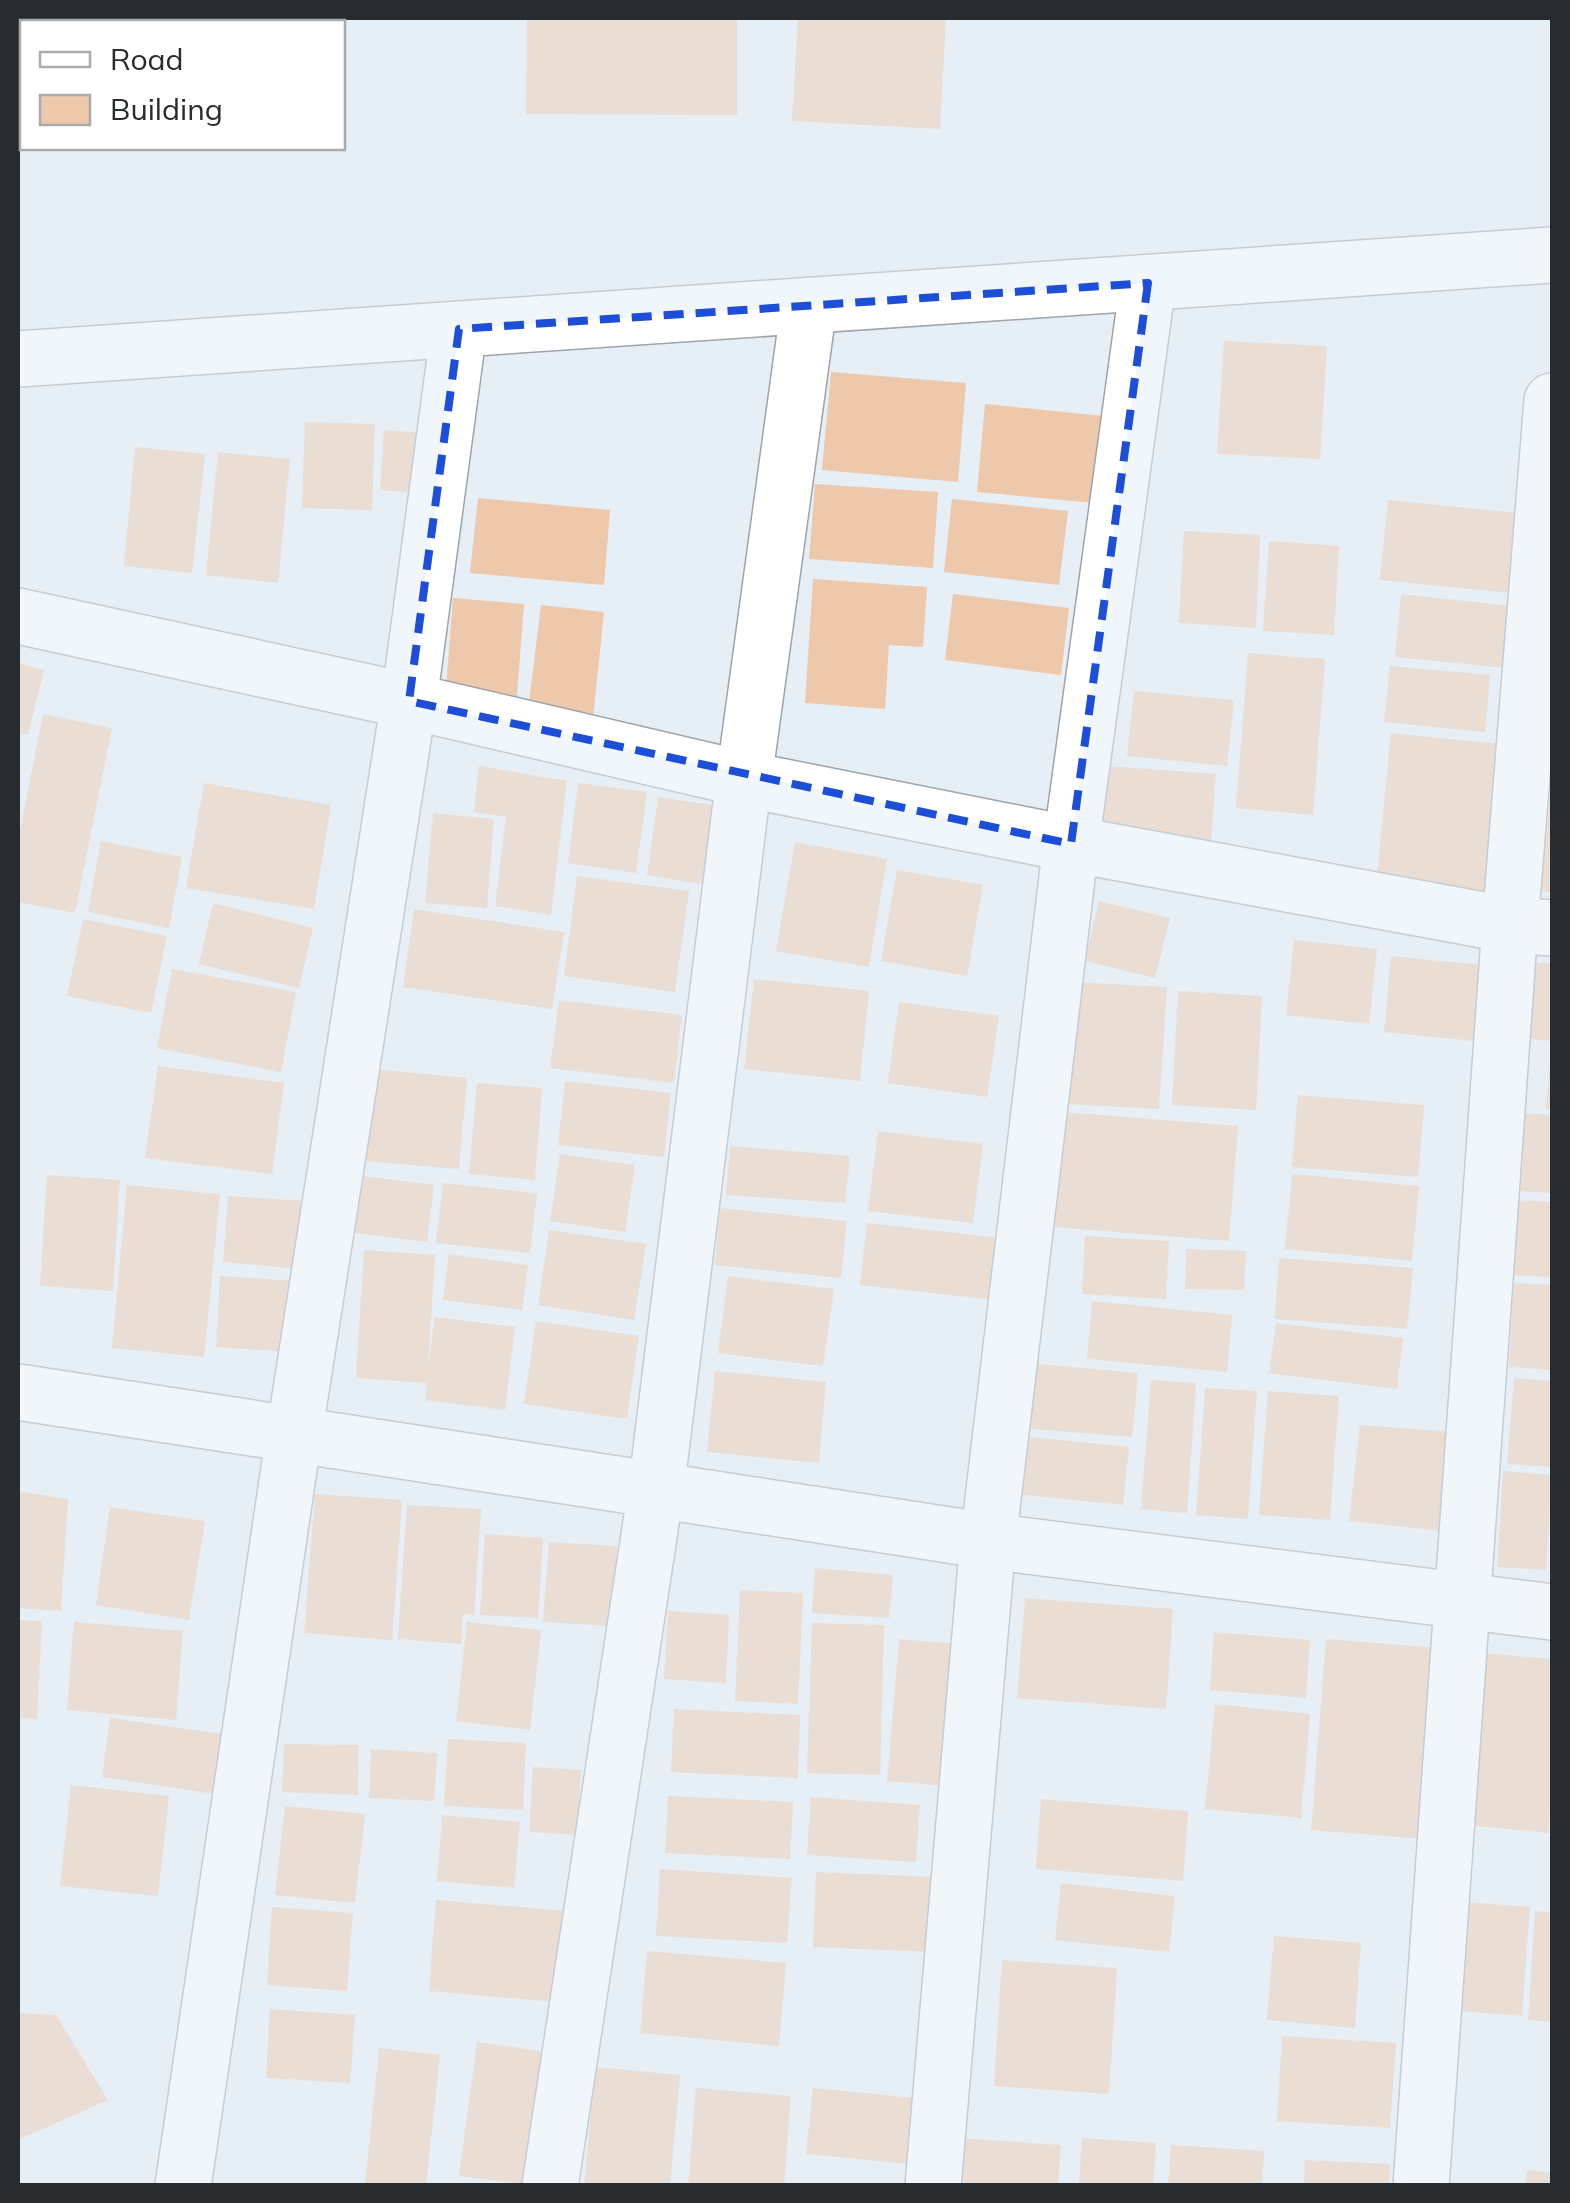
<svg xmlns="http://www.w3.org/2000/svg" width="1570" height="2203" viewBox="0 0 1570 2203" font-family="Mulish,sans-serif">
<rect width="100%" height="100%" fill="#e6eef6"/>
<g fill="#edc8aa">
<path d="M527,18H737V115L526,114Z"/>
<path d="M798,18H946L940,129L792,121Z"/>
<path d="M1224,341L1327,346L1320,459L1217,454Z"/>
<path d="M831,372L966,383L958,482L822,470Z"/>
<path d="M985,404L1104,416L1095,503L977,492Z"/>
<path d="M305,422L375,424L372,510L302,508Z"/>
<path d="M384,430L424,433L419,493L380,490Z"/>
<path d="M135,447L205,454L192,573L124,566Z"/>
<path d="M218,452L290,459L278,583L206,575Z"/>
<path d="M815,484L938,492L933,568L809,559Z"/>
<path d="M478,498L610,510L604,585L470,573Z"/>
<path d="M952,499L1068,511L1059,585L944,572Z"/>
<path d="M1388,500L1519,513L1511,593L1380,580Z"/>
<path d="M1184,531L1260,535L1256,628L1179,623Z"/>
<path d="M1269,541L1339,546L1334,635L1263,631Z"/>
<path d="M813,579L927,587L923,647L889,645L885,709L805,703Z"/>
<path d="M953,594L1069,608L1061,675L945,660Z"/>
<path d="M1401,594L1511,606L1505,668L1395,657Z"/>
<path d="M453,598L524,604L516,708L445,702Z"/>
<path d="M541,605L604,612L593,718L528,711Z"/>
<path d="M1248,653L1325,659L1313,815L1236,808Z"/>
<path d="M18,663L44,670L28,735L18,733Z"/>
<path d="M1390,666L1490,675L1485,732L1384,722Z"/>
<path d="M1134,691L1234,700L1227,766L1127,756Z"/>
<path d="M43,714L112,728L75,913L18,902V841Z"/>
<path d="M1391,733L1509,745L1494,898L1376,886Z"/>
<path d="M479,766L567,781L551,915L495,906L506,817L474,812Z"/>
<path d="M1107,766L1216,774L1211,845L1103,838Z"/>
<path d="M204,783L331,805L314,909L186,888Z"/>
<path d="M578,783L647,792L636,873L568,863Z"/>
<path d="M1550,793H1552V893L1541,891Z"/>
<path d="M658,797L725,807L713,886L647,875Z"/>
<path d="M433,813L494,819L487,908L425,903Z"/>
<path d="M101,841L182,857L169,928L88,912Z"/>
<path d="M795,842L887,859L869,967L776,951Z"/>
<path d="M897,870L983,885L967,976L881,961Z"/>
<path d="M577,876L689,891L675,992L564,976Z"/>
<path d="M1099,901L1170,918L1155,978L1085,961Z"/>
<path d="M213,903L313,928L299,988L199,964Z"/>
<path d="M414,909L564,932L552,1009L403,987Z"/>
<path d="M83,919L167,936L151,1013L67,996Z"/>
<path d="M1294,940L1377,949L1369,1024L1286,1015Z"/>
<path d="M1391,956L1492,966L1484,1042L1384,1032Z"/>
<path d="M1531,962L1552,964V1041L1523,1038Z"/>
<path d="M172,969L296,992L281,1072L157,1048Z"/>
<path d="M754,979L869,991L860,1081L744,1069Z"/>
<path d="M1074,982L1167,987L1159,1109L1066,1104Z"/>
<path d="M1178,991L1262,996L1256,1110L1172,1105Z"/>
<path d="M559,1000L682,1015L674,1083L550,1068Z"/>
<path d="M899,1002L999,1016L987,1097L888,1083Z"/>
<path d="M1550,1061H1552V1109H1546Z"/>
<path d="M158,1066L284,1083L272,1174L145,1158Z"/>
<path d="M374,1069L467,1078L459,1169L365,1161Z"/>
<path d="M565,1081L671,1093L664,1157L558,1145Z"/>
<path d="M477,1083L542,1088L535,1180L469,1174Z"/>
<path d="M1298,1095L1424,1105L1418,1177L1292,1167Z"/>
<path d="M1063,1112L1238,1126L1229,1241L1053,1227Z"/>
<path d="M1522,1113L1552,1115V1193L1517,1191Z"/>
<path d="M878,1131L983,1144L973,1223L868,1211Z"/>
<path d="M730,1146L850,1156L845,1203L726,1195Z"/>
<path d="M560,1154L635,1165L625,1232L550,1221Z"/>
<path d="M1292,1174L1419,1186L1412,1261L1285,1249Z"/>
<path d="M47,1175L120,1180L113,1291L40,1286Z"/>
<path d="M362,1176L434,1185L427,1242L355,1233Z"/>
<path d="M443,1183L537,1193L530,1253L436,1243Z"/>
<path d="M127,1185L220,1194L204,1357L112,1348Z"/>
<path d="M228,1196L305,1201L299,1269L223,1262Z"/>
<path d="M1513,1200L1552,1202V1277L1511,1275Z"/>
<path d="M720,1208L847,1221L841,1278L715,1265Z"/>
<path d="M867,1223L1001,1238L995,1300L860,1285Z"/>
<path d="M549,1230L646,1244L634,1320L538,1305Z"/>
<path d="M1085,1236L1169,1241L1166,1299L1082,1294Z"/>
<path d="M1186,1249L1246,1251L1244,1290L1185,1289Z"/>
<path d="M364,1250L435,1255L428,1367L435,1317L515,1327L505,1410L425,1400L427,1383L356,1378Z"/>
<path d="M449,1254L528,1265L522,1310L443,1300Z"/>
<path d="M1279,1258L1413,1268L1407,1329L1275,1319Z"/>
<path d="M220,1276L295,1281L291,1352L216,1347Z"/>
<path d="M728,1276L834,1289L823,1366L718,1353Z"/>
<path d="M1514,1283L1552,1285V1370L1509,1367Z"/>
<path d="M1092,1301L1232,1315L1227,1372L1087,1359Z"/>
<path d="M536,1321L639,1336L627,1419L524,1404Z"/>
<path d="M1276,1323L1403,1338L1397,1389L1269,1373Z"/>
<path d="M1028,1363L1138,1373L1132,1437L1022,1428Z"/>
<path d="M715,1371L826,1382L819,1463L707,1452Z"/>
<path d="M1514,1378L1552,1381V1467L1507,1464Z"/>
<path d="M1151,1380L1196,1383L1187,1513L1141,1509Z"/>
<path d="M1205,1388L1257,1391L1248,1519L1196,1515Z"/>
<path d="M1268,1391L1339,1396L1330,1520L1259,1515Z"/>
<path d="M1360,1425L1454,1432L1443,1531L1349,1521Z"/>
<path d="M1022,1436L1129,1447L1123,1505L1016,1494Z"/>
<path d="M1503,1471L1552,1475L1546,1570L1497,1567Z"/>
<path d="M18,1491L68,1499L61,1611L18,1608Z"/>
<path d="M315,1494L402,1500L392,1640L304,1633Z"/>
<path d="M407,1505L481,1509L474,1615L463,1614L461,1644L398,1639Z"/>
<path d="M110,1507L205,1521L189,1620L96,1605Z"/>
<path d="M485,1534L543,1538L538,1618L480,1615Z"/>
<path d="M549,1542L617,1546L611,1626L543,1622Z"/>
<path d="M815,1568L893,1575L889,1618L812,1613Z"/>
<path d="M740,1590L803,1593L798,1704L735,1701Z"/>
<path d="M1025,1598L1173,1609L1166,1709L1017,1698Z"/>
<path d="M668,1611L729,1615L726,1683L664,1679Z"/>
<path d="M18,1620L42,1621L37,1719L18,1718Z"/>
<path d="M74,1622L183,1631L176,1720L67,1710Z"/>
<path d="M467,1622L541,1630L530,1730L456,1721Z"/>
<path d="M812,1623L884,1625L880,1775L807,1773Z"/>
<path d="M1214,1632L1310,1640L1306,1698L1210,1690Z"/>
<path d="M899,1639L971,1645L958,1787L887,1781Z"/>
<path d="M1326,1639L1438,1648L1423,1839L1311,1830Z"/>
<path d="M1483,1653L1552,1659V1790L1548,1833L1467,1825Z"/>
<path d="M1215,1704L1310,1714L1301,1818L1205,1809Z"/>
<path d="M674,1709L800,1715L798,1778L671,1772Z"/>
<path d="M110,1718L223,1734L215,1794L102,1777Z"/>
<path d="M448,1739L526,1743L523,1810L444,1806Z"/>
<path d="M284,1744L359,1745L358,1795L282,1792Z"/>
<path d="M371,1749L437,1753L434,1801L369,1798Z"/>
<path d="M533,1767L581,1770L577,1835L529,1832Z"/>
<path d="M71,1785L169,1796L158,1896L60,1886Z"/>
<path d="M668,1796L793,1802L790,1859L665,1853Z"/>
<path d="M811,1797L920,1805L916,1862L807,1855Z"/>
<path d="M1041,1799L1188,1811L1183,1881L1036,1869Z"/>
<path d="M285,1806L365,1814L355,1903L275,1895Z"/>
<path d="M442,1815L520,1822L514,1888L437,1881Z"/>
<path d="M660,1869L792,1878L787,1943L656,1936Z"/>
<path d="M816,1872L937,1877L933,1952L813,1947Z"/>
<path d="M1061,1883L1175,1896L1169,1952L1055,1940Z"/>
<path d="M436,1900L566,1911L557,2002L429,1991Z"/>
<path d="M1467,1902L1530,1907L1522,2016L1459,2011Z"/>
<path d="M272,1907L353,1913L347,1991L267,1985Z"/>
<path d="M1535,1911L1552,1913V2022L1528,2020Z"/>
<path d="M1274,1936L1361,1943L1355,2028L1267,2020Z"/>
<path d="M647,1951L786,1963L779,2046L640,2033Z"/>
<path d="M1002,1960L1117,1968L1109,2094L994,2086Z"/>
<path d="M270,2009L355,2015L350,2083L266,2078Z"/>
<path d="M18,2013L56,2015L108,2100L18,2140Z"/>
<path d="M1282,2036L1396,2043L1390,2128L1277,2121Z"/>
<path d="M477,2042L548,2052L530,2185L459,2176Z"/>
<path d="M379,2048L440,2055L426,2186H365Z"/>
<path d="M595,2067L680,2075L670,2186H584Z"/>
<path d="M696,2088L791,2096L784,2186H688Z"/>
<path d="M813,2088L926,2099L920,2165L806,2154Z"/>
<path d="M959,2138L1061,2145L1058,2186H956Z"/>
<path d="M1082,2138L1156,2143L1153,2186H1079Z"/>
<path d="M1171,2145L1264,2151L1262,2186H1168Z"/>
<path d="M1305,2160L1390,2164L1389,2186H1304Z"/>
<path d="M1527,2170L1552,2173V2186H1525Z"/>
</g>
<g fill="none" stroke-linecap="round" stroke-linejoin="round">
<g stroke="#9da4ab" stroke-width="58">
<g id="minor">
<path d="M18,359L1552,255"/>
<path d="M18,616L409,701L744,779L1071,844L1510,925L1552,928"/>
<path d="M18,1392L988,1541L1552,1612"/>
<path d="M183,2186L294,1435L409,701L459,329"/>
<path d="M550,2186L656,1490L744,779L809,305"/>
<path d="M933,2186L988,1541L1071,844L1148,283"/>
<path d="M1421,2186L1510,925L1552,401"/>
</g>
</g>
<use href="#minor" stroke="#fff" stroke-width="55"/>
</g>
<path d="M0 0H1570V2203H0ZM1148,283L1071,844L409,701L459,329Z" fill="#e6eef6" fill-opacity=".55" fill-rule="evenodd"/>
<path fill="none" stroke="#1d4ed8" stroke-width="8" stroke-dasharray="20 12" stroke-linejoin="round" d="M1148,283L1071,844L409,701L459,329Z"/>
<rect width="1570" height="2203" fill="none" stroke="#292c2f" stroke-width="40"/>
<rect x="20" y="20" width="325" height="130" fill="#ffffff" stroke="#a9abac" stroke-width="2.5"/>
<rect x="40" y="52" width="50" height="15" fill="#ffffff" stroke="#a9abac" stroke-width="2.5"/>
<text x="110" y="70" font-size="30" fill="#292c2f">Road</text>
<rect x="40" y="95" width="50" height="30" fill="#edc8aa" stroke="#a9abac" stroke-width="2.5"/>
<text x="110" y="120" font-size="30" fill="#292c2f">Building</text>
</svg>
